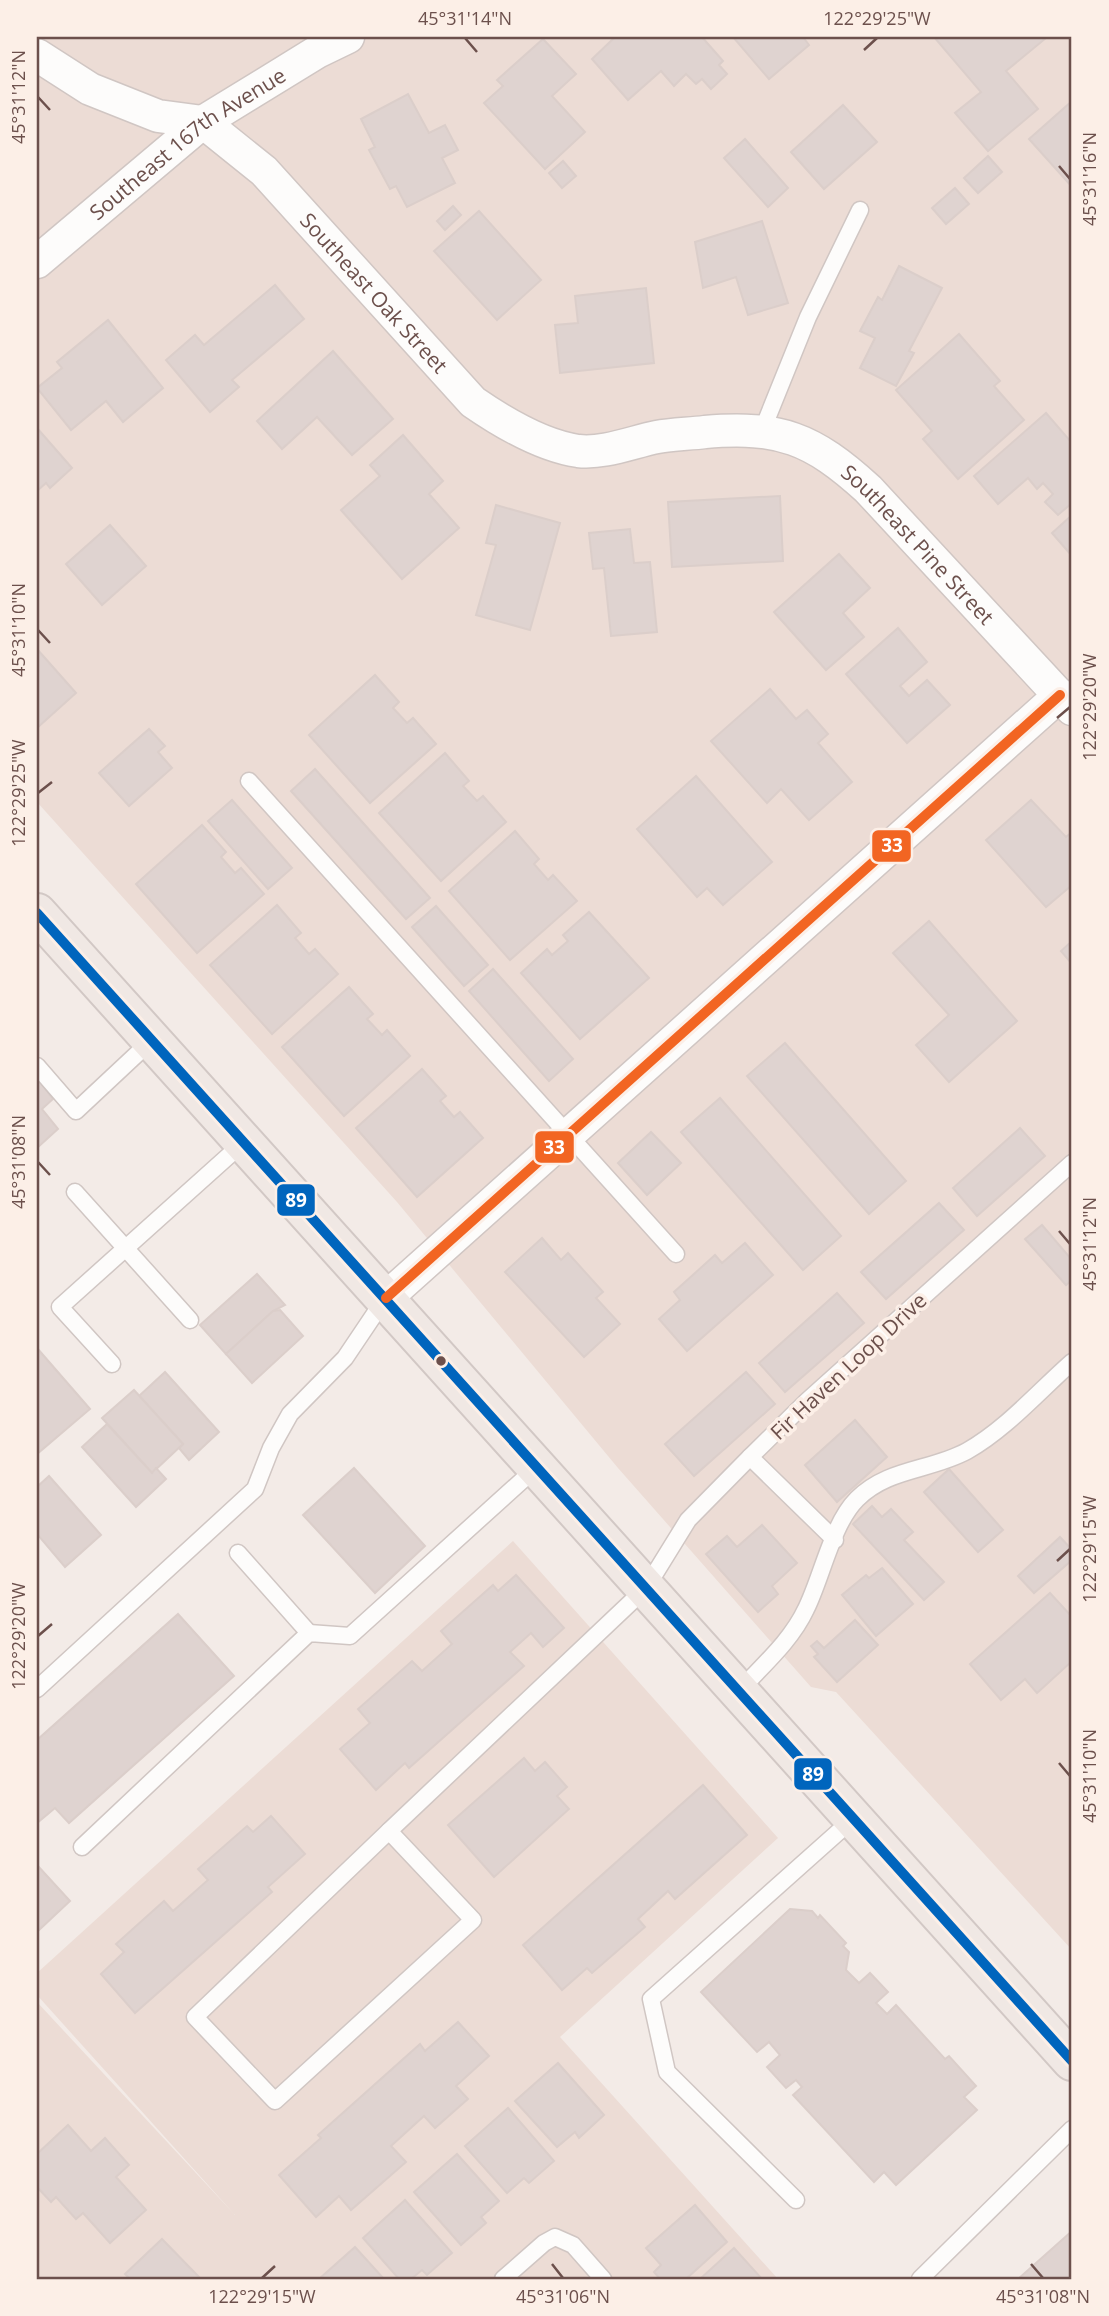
<svg xmlns="http://www.w3.org/2000/svg" width="1109" height="2316" viewBox="0 0 1109 2316" font-family="'Open Sans',sans-serif">
<rect width="100%" height="100%" fill="#f3ebe7"/>
<g fill="#ecdcd5">
<path d="M37,37H1072V1950L836,1692L811,1687L618,1468L397,1202L37,802Z"/>
<path d="M513,1541L778,1838L560,2037L778,2279H37V2002L235,2215L37,1995V1973Z"/>
</g>
<g fill="#dfd3d0" stroke="#dbceca" stroke-width="2">
<path d="M615,37H702L723,61L719,65L727,74L711,89L702,79L696,84L686,74L674,86L661,71L628,100L592,59Z"/>
<path d="M733,37H803L809,45L769,79Z"/>
<path d="M934,37L1046,38L1006,71L1038,109L988,151L955,113L981,92Z"/>
<path d="M543,39L576,74L552,96L585,132L545,169L484,103L503,86L497,80Z"/>
<path d="M408,94L429,133L445,125L458,150L442,158L455,183L407,207L396,186L390,189L369,150L375,147L361,119Z"/>
<path d="M1072,101V187L1029,139Z"/>
<path d="M843,105L877,142L824,189L791,152Z"/>
<path d="M745,139L788,188L768,207L724,158Z"/>
<path d="M988,156L1002,172L978,193L964,178Z"/>
<path d="M563,161L576,176L562,188L549,173Z"/>
<path d="M955,188L969,204L946,224L932,208Z"/>
<path d="M453,206L461,215L445,230L437,221Z"/>
<path d="M479,211L541,280L497,320L434,251Z"/>
<path d="M762,221L788,303L748,315L736,277L703,288L695,242Z"/>
<path d="M899,266L942,288L909,351L914,353L896,386L860,368L875,338L860,331L878,297L882,300Z"/>
<path d="M275,285L304,319L232,380L239,387L210,412L166,360L195,335L204,345Z"/>
<path d="M646,288L654,363L560,373L555,325L578,323L575,296Z"/>
<path d="M108,320L163,388L123,422L106,401L71,430L37,388L62,368L57,362Z"/>
<path d="M959,334L1000,381L994,386L1024,420L958,479L923,439L932,431L896,390Z"/>
<path d="M333,351L393,419L352,455L317,417L282,449L257,421Z"/>
<path d="M1046,413L1072,443V503L1058,515L1045,502L1053,494L1043,483L1037,489L1028,478L998,504L974,476Z"/>
<path d="M37,428L72,468L50,488L46,483L37,491Z"/>
<path d="M403,435L443,481L429,494L459,528L402,579L341,510L380,476L370,465Z"/>
<path d="M780,496L783,561L672,567L668,502Z"/>
<path d="M496,505L560,523L530,630L476,615L496,545L486,543Z"/>
<path d="M1072,515V556L1052,533Z"/>
<path d="M110,525L146,566L102,605L66,564Z"/>
<path d="M630,529L634,563L650,562L657,632L611,636L604,568L593,569L589,533Z"/>
<path d="M839,554L870,588L843,613L864,637L826,670L774,612Z"/>
<path d="M898,628L927,662L900,686L909,696L927,680L950,705L907,743L846,674Z"/>
<path d="M37,649L76,693L37,728Z"/>
<path d="M375,675L399,702L393,708L407,723L413,718L436,744L370,803L309,735Z"/>
<path d="M770,689L796,719L807,710L828,734L818,743L852,782L809,820L781,789L767,803L711,741Z"/>
<path d="M149,729L165,746L158,752L172,768L129,806L99,773Z"/>
<path d="M445,753L469,781L463,786L477,801L483,796L506,822L441,881L379,813Z"/>
<path d="M315,769L430,898L406,919L291,791Z"/>
<path d="M696,776L772,862L723,905L707,888L697,897L637,829Z"/>
<path d="M232,800L292,868L268,889L208,821Z"/>
<path d="M1031,800L1066,837L1072,832V885L1046,907L986,840Z"/>
<path d="M202,825L226,852L221,857L235,873L241,868L264,894L197,953L136,884Z"/>
<path d="M515,831L539,859L534,864L548,880L553,875L577,901L510,960L449,891Z"/>
<path d="M277,905L301,933L295,938L309,954L315,949L338,974L272,1034L210,965Z"/>
<path d="M436,906L488,965L464,986L412,927Z"/>
<path d="M589,912L649,978L580,1039L521,973L547,949L552,955L568,941L563,935Z"/>
<path d="M929,921L1017,1021L949,1082L916,1045L949,1015L893,953Z"/>
<path d="M1072,941V964L1061,951Z"/>
<path d="M493,969L573,1059L549,1081L469,991Z"/>
<path d="M349,987L373,1014L367,1019L382,1035L387,1030L410,1056L344,1116L282,1047Z"/>
<path d="M785,1043L906,1181L869,1214L747,1076Z"/>
<path d="M422,1069L446,1096L440,1101L454,1117L460,1112L483,1138L417,1197L356,1128Z"/>
<path d="M37,1078L53,1099L42,1109L58,1129L37,1148Z"/>
<path d="M720,1098L841,1236L803,1270L681,1132Z"/>
<path d="M1020,1128L1045,1156L977,1216L953,1188Z"/>
<path d="M651,1132L681,1163L647,1195L618,1163Z"/>
<path d="M939,1203L964,1230L886,1299L861,1272Z"/>
<path d="M1042,1225L1072,1260V1280L1066,1285L1025,1239Z"/>
<path d="M542,1238L561,1260L568,1253L603,1292L596,1298L620,1324L584,1357L505,1272Z"/>
<path d="M745,1243L773,1275L687,1351L659,1319L680,1300L674,1292L715,1255L722,1263Z"/>
<path d="M257,1274L285,1305L273,1311L226,1354L200,1325Z"/>
<path d="M837,1293L864,1323L785,1392L759,1363Z"/>
<path d="M280,1310L303,1336L252,1383L226,1354L273,1311Z"/>
<path d="M37,1348L90,1409L37,1454Z"/>
<path d="M165,1372L219,1432L189,1460L179,1448L183,1444L139,1396Z"/>
<path d="M746,1372L775,1404L694,1476L665,1444Z"/>
<path d="M134,1390L183,1444L152,1473L102,1418Z"/>
<path d="M855,1420L887,1457L837,1502L805,1465Z"/>
<path d="M107,1424L152,1473L156,1468L166,1479L136,1507L82,1447Z"/>
<path d="M354,1468L425,1546L375,1593L303,1515Z"/>
<path d="M949,1469L1003,1530L978,1552L924,1492Z"/>
<path d="M49,1476L101,1535L65,1567L37,1534V1487Z"/>
<path d="M872,1506L882,1517L891,1509L913,1532L904,1540L944,1582L924,1600L853,1524Z"/>
<path d="M762,1525L797,1563L772,1586L778,1594L758,1612L706,1554L727,1536L737,1547Z"/>
<path d="M1060,1537L1072,1550V1560L1034,1593L1018,1576Z"/>
<path d="M882,1568L913,1604L876,1636L842,1595L866,1575L869,1578Z"/>
<path d="M516,1575L564,1628L543,1647L531,1633L510,1652L524,1666L409,1768L405,1763L376,1790L340,1749L370,1723L358,1709L412,1661L422,1671L452,1644L441,1631L493,1585L498,1591Z"/>
<path d="M1050,1593L1072,1617V1661L1037,1693L1025,1679L1001,1700L970,1664Z"/>
<path d="M178,1614L234,1676L69,1823L55,1808L37,1823V1740Z"/>
<path d="M855,1620L878,1645L837,1682L814,1657L818,1654L811,1646L817,1641L824,1648Z"/>
<path d="M524,1758L535,1771L545,1762L567,1787L557,1796L569,1809L494,1877L448,1825Z"/>
<path d="M703,1785L747,1835L675,1899L668,1891L638,1919L645,1927L592,1973L587,1968L562,1990L523,1945Z"/>
<path d="M271,1816L305,1854L268,1887L272,1892L135,2013L101,1974L124,1952L116,1944L164,1901L173,1911L208,1880L198,1869L247,1826L253,1832Z"/>
<path d="M37,1865L70,1901L37,1932Z"/>
<path d="M790,1909L812,1911L818,1918L820,1915L846,1943L843,1946L849,1952L846,1970L859,1983L870,1973L888,1992L876,2003L887,2014L896,2005L945,2059L949,2056L976,2086L964,2097L977,2110L896,2185L884,2172L874,2182L793,2095L802,2087L796,2080L786,2088L767,2067L780,2055L769,2042L757,2052L701,1992Z"/>
<path d="M458,2022L489,2056L456,2086L468,2099L435,2128L424,2116L391,2146L406,2162L351,2210L339,2196L316,2217L279,2175L321,2138L318,2135L420,2044L425,2051Z"/>
<path d="M558,2063L604,2115L579,2138L575,2132L557,2147L515,2101Z"/>
<path d="M508,2108L554,2161L529,2183L524,2178L507,2193L465,2146Z"/>
<path d="M68,2125L91,2151L105,2138L129,2165L116,2177L146,2210L110,2243L83,2213L76,2219L56,2197L51,2202L37,2187V2154Z"/>
<path d="M457,2154L499,2201L481,2217L486,2223L461,2245L414,2192Z"/>
<path d="M405,2200L452,2253L427,2275L422,2270L411,2279H399L363,2238Z"/>
<path d="M695,2205L727,2242L686,2279H660L654,2272L661,2265L646,2248Z"/>
<path d="M1072,2231V2279H1018Z"/>
<path d="M162,2239L201,2279H130L125,2274Z"/>
<path d="M355,2247L384,2279H319Z"/>
<path d="M734,2248L762,2279H700Z"/>
</g>
<g fill="none" stroke-linecap="round" stroke-linejoin="round">
<g stroke="#d0c6c3" stroke-width="19">
<g id="lane">
<path d="M762,431L808,317L860,210"/>
<path d="M249,781L676,1254"/>
<path d="M37,1066L76,1111L153,1039"/>
<path d="M75,1192L190,1320"/>
<path d="M112,1364L60,1307L244,1142"/>
<path d="M750,1457L835,1540"/>
<path d="M238,1553L309,1633"/>
<path d="M37,1689L255,1489L271,1448L290,1414L345,1358L384,1300"/>
<path d="M739,1691C763,1665 791,1641 806,1609C822,1577 832,1524 857,1499C888,1468 930,1471 967,1451C1006,1429 1039,1391 1072,1362"/>
<path d="M389,1831L646,1588L688,1520L750,1457L807,1401L1072,1163"/>
<path d="M389,1831L473,1920L275,2101L195,2017Z"/>
<path d="M82,1847L309,1633L350,1636L537,1467"/>
<path d="M796,2200L667,2072L651,1999L854,1818"/>
<path d="M503,2279L544,2243L555,2237L573,2245L603,2279"/>
<path d="M920,2279L1072,2129"/>
</g>
</g>
<g stroke="#d0c6c3" stroke-width="35">
<g id="street">
<path id="s1" d="M37,55L90,89L158,116L203,122L264,171L473,402C502,422 543,446 578,451C604,454 632,442 657,437C672,434 689,434 705,432C780,426 812,438 868,489L1072,709"/>
<path id="s2" d="M37,262L203,122L317,52L348,37"/>
<path d="M386,1298L1060,695"/>
</g>
</g>
<g stroke="#d2c8c5" stroke-width="42">
<path id="primary" d="M37,913L1072,2061"/>
</g>
<use href="#lane" stroke="#fdfcfb" stroke-width="16"/>
<use href="#street" stroke="#fdfcfb" stroke-width="32"/>
<use href="#primary" stroke="#f0e8e4" stroke-width="38"/>
<g stroke="#fcefe7" stroke-width="16">
<path id="bus-1" d="M37,913L1072,2061"/>
</g>
<g stroke="#fcefe7" stroke-width="16">
<path id="bus-2" d="M386,1298L1060,695"/>
</g>
<use href="#bus-1" stroke="#0065bd" stroke-width="10"/>
<use href="#bus-2" stroke="#f26522" stroke-width="10"/>
</g>
<path fill="none" stroke="#6c504c" stroke-width="2.5" d="M465,38L477,52M864,50L877,38M38,97L50,110M1059,166L1070,179M38,630L50,643M1057,718L1070,707M38,793L52,782M38,1162L50,1175M1059,1231L1070,1244M1057,1561L1070,1549M38,1636L52,1624M1059,1763L1070,1776M552,2264L563,2278M1031,2264L1043,2278M262,2278L275,2266"/>
<circle fill="#6c504c" stroke="#fcefe7" stroke-width="2.5" cx="441" cy="1361" r="6"/>
<g text-anchor="middle" dominant-baseline="central" stroke-width="7" stroke-linejoin="round" paint-order="stroke">
<g font-size="21" fill="#6c504c" stroke="#fcefe7">
<text stroke="none"><textPath href="#s2" startOffset="192">Southeast 167th Avenue</textPath></text>
<text stroke="none"><textPath href="#s1" startOffset="424">Southeast Oak Street</textPath></text>
<text stroke="none"><textPath href="#s1" startOffset="1071">Southeast Pine Street</textPath></text>
<text transform="translate(848 1366) rotate(-43)">Fir Haven Loop Drive</text>
</g>
</g>
<g stroke="#fcefe7" stroke-width="2.5">
<rect x="871" y="829" width="41" height="34" rx="7" fill="#f26522"/>
<rect x="534" y="1130" width="41" height="34" rx="7" fill="#f26522"/>
<rect x="276" y="1183" width="40" height="34" rx="7" fill="#0065bd"/>
<rect x="793" y="1757" width="40" height="34" rx="7" fill="#0065bd"/>
</g>
<g font-size="19" text-anchor="middle" font-weight="bold" fill="#fff">
<text x="892" y="852">33</text>
<text x="554" y="1154">33</text>
<text x="296" y="1207">89</text>
<text x="813" y="1781">89</text>
</g>
<rect width="1109" height="2316" fill="none" stroke="#fcefe7" stroke-width="77"/>
<rect x="38" y="38" width="1032" height="2240" fill="none" stroke="#6c504c" stroke-width="2.5"/>
<g font-size="18" text-anchor="middle" fill="#6c504c">
<text x="465" y="25">45°31'14"N</text>
<text x="877" y="25">122°29'25"W</text>
<text transform="translate(19 97) rotate(-90)" y="6">45°31'12"N</text>
<text transform="translate(1090 179) rotate(-90)" y="6">45°31'16"N</text>
<text transform="translate(19 630) rotate(-90)" y="6">45°31'10"N</text>
<text transform="translate(1090 707) rotate(-90)" y="6">122°29'20"W</text>
<text transform="translate(19 793) rotate(-90)" y="6">122°29'25"W</text>
<text transform="translate(19 1162) rotate(-90)" y="6">45°31'08"N</text>
<text transform="translate(1090 1244) rotate(-90)" y="6">45°31'12"N</text>
<text transform="translate(1090 1549) rotate(-90)" y="6">122°29'15"W</text>
<text transform="translate(19 1636) rotate(-90)" y="6">122°29'20"W</text>
<text transform="translate(1090 1776) rotate(-90)" y="6">45°31'10"N</text>
<text x="262" y="2303">122°29'15"W</text>
<text x="563" y="2303">45°31'06"N</text>
<text x="1043" y="2303">45°31'08"N</text>
</g>
</svg>
